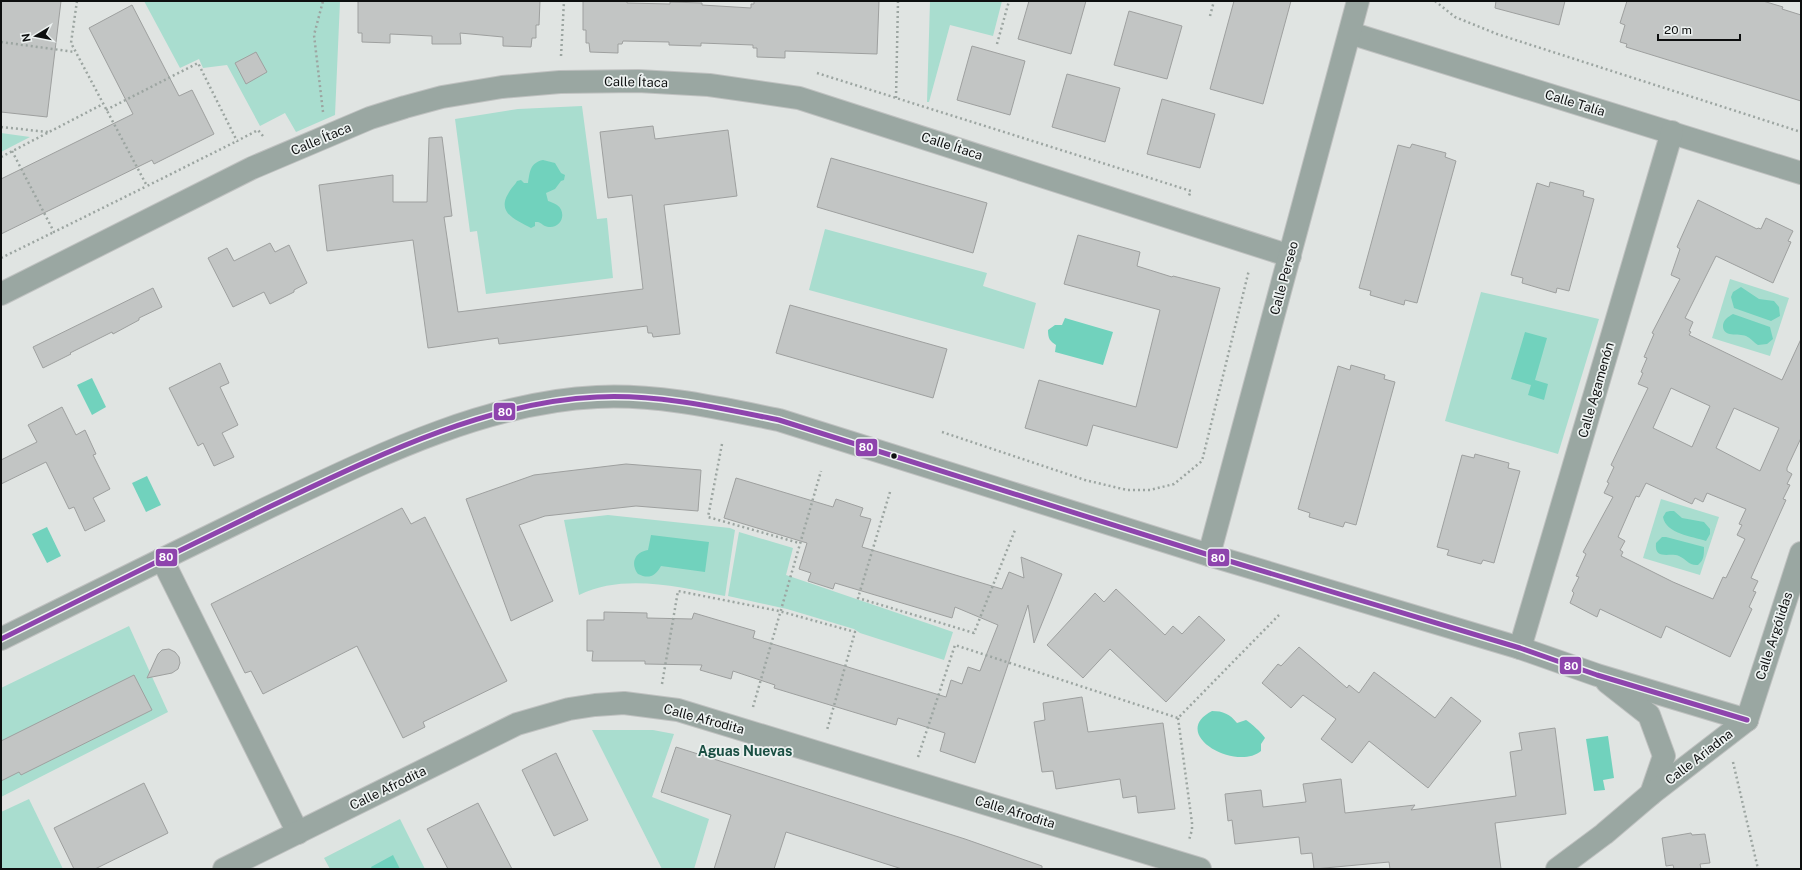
<svg xmlns="http://www.w3.org/2000/svg" width="1802" height="870" viewBox="0 0 1802 870" font-family="'Public Sans',sans-serif">
<rect width="100%" height="100%" fill="#e0e4e2"/>
<g fill="#a9ddcf">
<path d="M144,1H340L335,115L296,132L285,113L260,126L227,65L203,68L199,59L180,68Z"/>
<path d="M930,1H1002L993,36L950,25L929,102H927Z"/>
<path d="M582,106L597,219L607,218L613,278L486,294L477,231L470,232L455,119L518,109Z"/>
<path d="M1,133L30,137L1,152Z"/>
<path d="M825,229L987,273L983,286L1036,303L1024,349L809,290Z"/>
<path d="M1730,279L1789,298L1770,356L1712,338Z"/>
<path d="M1481,292L1599,319L1558,454L1445,421Z"/>
<path d="M1661,499L1719,517L1700,575L1643,558Z"/>
<path d="M608,515L730,528L735,530L725,596C679,587 624,573 579,595L564,520Z"/>
<path d="M739,532L793,548L786,575L953,632L944,660L860,633L854,629L787,609L728,596Z"/>
<path d="M129,626L168,712L1,797V688Z"/>
<path d="M592,730H653L674,734L652,797L709,819L694,869H662Z"/>
<path d="M29,799L63,869H1V812Z"/>
<path d="M400,819L425,869H330L324,858Z"/>
</g>
<g fill="#71d2bd">
<path d="M543,160L555,163L561,173L565,175L564,180L561,181L555,189L546,193L548,201C551,202 554,203 557,205C567,212 562,228 549,227C544,227 542,223 538,222H535V226L531,228C519,221 496,214 508,194C511,188 515,185 517,181L521,180L524,183H528C530,171 530,163 543,160Z"/>
<path d="M1741,287L1759,299L1774,301L1779,307L1780,316L1771,321L1734,308L1731,297L1733,292Z"/>
<path d="M1733,314L1770,327L1773,339L1767,344L1758,345C1754,343 1751,338 1746,336C1739,333 1722,338 1723,325C1724,319 1728,317 1733,314Z"/>
<path d="M1065,318L1113,332L1103,365L1055,352L1056,345C1050,341 1048,339 1048,330L1055,325H1062Z"/>
<path d="M1525,332L1547,338L1535,380L1548,384L1544,400L1528,395L1531,385L1511,379Z"/>
<path d="M92,378L106,407L92,415L77,385Z"/>
<path d="M147,476L161,505L146,512L132,483Z"/>
<path d="M1670,511H1674L1682,518L1704,522L1710,529V534L1706,541C1692,536 1666,534 1663,517L1666,512Z"/>
<path d="M47,527L61,556L47,563L32,534Z"/>
<path d="M651,535L709,542L705,572L661,566C655,577 648,579 638,574C630,563 635,552 648,550Z"/>
<path d="M1662,537H1666L1704,547C1704,555 1704,560 1698,565C1689,566 1686,559 1679,556C1670,552 1654,561 1656,543Z"/>
<path d="M1212,711C1223,711 1230,714 1237,723L1246,720C1250,722 1264,735 1265,738L1261,744V751C1236,772 1168,734 1212,711Z"/>
<path d="M1608,736L1614,778L1603,780L1605,790L1594,791L1586,739Z"/>
<path d="M393,855L400,869H372L371,867Z"/>
</g>
<g fill="#c2c5c4" stroke="#9ea09f" fill-rule="evenodd">
<path d="M1,1H61L47,117L1,112Z"/>
<path d="M358,1H540L539,25H536V38H532L531,47L503,46V37L460,33L461,44H432V36L390,34V43L362,42V33H358Z"/>
<path d="M583,1H627V3L670,4V2L702,3V5L751,8V4H754V1H879L877,54L785,51V58L757,57V48H753V45L701,43V46L669,45V42L623,41L622,44H618V53L590,52L589,43H586V30H583Z"/>
<path d="M1029,1H1086L1071,54L1018,39Z"/>
<path d="M1234,1H1291L1263,104L1210,89Z"/>
<path d="M1496,1H1565L1559,25L1495,8Z"/>
<path d="M1627,1H1763L1783,7L1782,9L1801,15V101L1626,47L1627,44L1620,42L1625,25L1620,23Z"/>
<path d="M132,5L179,96L192,90L214,134L154,164L152,160L1,234V179L133,114L89,28Z"/>
<path d="M1129,11L1182,26L1167,79L1114,65Z"/>
<path d="M972,46L1025,61L1010,115L957,100Z"/>
<path d="M256,52L267,72L246,84L235,63Z"/>
<path d="M1067,74L1120,88L1105,142L1052,127Z"/>
<path d="M1162,99L1215,114L1200,168L1147,154Z"/>
<path d="M653,126L655,139L728,130L737,196L664,205L680,334L653,337L652,333H648L647,326L499,344L498,338L428,348L413,240L327,251L319,185L393,175V202H427L429,138L442,137L452,216L444,217L458,312L643,289L632,195L608,198L600,132Z"/>
<path d="M1412,144L1446,153L1445,157L1456,161L1417,303L1405,300L1404,305L1370,295L1371,291L1359,288L1398,145L1410,148Z"/>
<path d="M831,158L987,203L973,253L817,207Z"/>
<path d="M1550,182L1584,191L1583,196L1594,199L1569,291L1557,288L1556,293L1522,283L1523,278L1511,275L1537,183L1549,187Z"/>
<path d="M1698,200L1757,229L1758,228L1761,229L1766,218L1793,231L1788,241L1791,242L1773,283L1716,256L1685,318L1693,322L1689,331L1691,332L1689,335L1782,380L1801,339V438L1787,468V471L1792,474L1787,484L1790,485L1783,499L1786,500L1751,578L1758,581L1753,591L1756,592L1749,607L1752,609L1730,657L1666,626L1661,638L1600,609L1597,617L1570,603L1574,593L1572,591L1579,577L1576,576L1586,554L1583,552L1613,497L1604,493L1609,483L1607,482L1614,467L1611,465L1648,388L1638,384L1643,373L1641,372L1647,358L1644,357L1654,334L1652,333L1680,279L1671,275L1680,249L1677,247ZM1671,388L1710,406L1692,447L1653,428ZM1734,408L1779,428L1760,471L1716,448ZM1646,483L1692,504L1695,498L1703,502L1707,493L1746,509L1739,524L1742,525L1737,535L1745,539L1726,578L1723,577L1713,599L1673,582L1621,556L1623,552L1620,550L1625,541L1618,537L1636,496L1639,497Z"/>
<path d="M1078,235L1140,252L1137,266L1172,277L1173,276L1220,288L1177,448L1093,425L1087,446L1025,428L1039,380L1136,407L1160,310L1064,284Z"/>
<path d="M270,243L275,252L289,245L307,283L294,290V292L270,304L264,292L233,307L208,258L227,248L234,261Z"/>
<path d="M153,288L162,307L139,318V320L113,334L112,332L70,353L71,354L43,368L33,347Z"/>
<path d="M790,305L947,349L933,398L776,353Z"/>
<path d="M220,363L229,383L220,387L238,425L222,433L234,457L214,466L203,443L198,446L169,388Z"/>
<path d="M1351,365L1385,375L1384,379L1395,382L1356,525L1345,522L1343,527L1309,517L1310,513L1298,509L1338,366L1350,370Z"/>
<path d="M62,407L76,435L85,430L96,454L93,455L110,489L93,498L105,521L85,531L74,507L69,509L46,462L1,484V460L37,442L28,425Z"/>
<path d="M1475,454L1509,463L1508,468L1520,471L1494,563L1483,560L1481,564L1447,555L1449,550L1437,547L1462,455L1474,458Z"/>
<path d="M626,464L701,470L698,511L636,506L545,516L519,525L553,601L511,621L466,499L534,475Z"/>
<path d="M736,478L833,507L836,499L863,508L860,516L871,519L862,547L1002,589L1009,572L1024,578L1021,557L1062,574L1034,643L1028,605L975,763L940,751L945,733L898,718L896,725L774,688L775,685L733,671L731,679L700,670L702,665L645,664V661H592L593,651H587V620H604V612L647,613V618L692,619L694,613L755,631L753,638L946,697L951,680L962,684L968,667L980,671L998,625L955,607L952,618L835,583L833,589L808,581L811,573L799,569L807,543L724,518Z"/>
<path d="M402,508L411,524L425,517L507,681L423,722L425,727L403,738L357,646L263,694L251,671L245,673L211,604Z"/>
<path d="M1116,589L1165,635L1173,626L1182,634L1199,616L1225,640L1166,702L1110,649L1083,678L1047,645L1095,593L1104,602Z"/>
<path d="M1299,647L1347,688L1349,685L1359,693L1374,672L1435,718L1451,697L1481,721L1428,788L1369,741L1352,763L1321,739L1336,719L1303,695L1291,708L1262,683L1278,664L1281,666Z"/>
<path d="M169,649L175,652L179,657L180,663L178,669L172,673L147,678L158,654L162,650Z"/>
<path d="M134,675L152,710L21,775L19,772L1,781V741Z"/>
<path d="M1082,697L1088,732L1163,723L1175,809L1138,813L1136,796L1123,798L1120,779L1056,789L1053,771L1042,772L1034,722L1045,720L1043,703Z"/>
<path d="M1555,728L1566,814L1495,823L1501,869H1390L1389,862L1314,869L1312,853L1301,854L1299,837L1235,844L1232,820L1228,821L1225,794L1261,790L1263,807L1306,802L1303,784L1341,779L1345,813L1415,805L1411,810L1516,796L1510,752L1522,750L1519,733Z"/>
<path d="M676,747L965,839L1042,866V869H902L786,832L774,869H714L731,815L661,792Z"/>
<path d="M556,753L588,820L554,836L522,770Z"/>
<path d="M144,783L168,833L95,869H74L54,828Z"/>
<path d="M478,803L512,869H448L427,829Z"/>
<path d="M1691,833L1692,835L1705,834L1710,863L1700,864L1701,869H1674L1673,865L1666,866L1662,838Z"/>
</g>
<g fill="none" stroke-linecap="round" stroke-linejoin="round">
<g stroke="#bfc1c0" stroke-width="24">
<g id="minor">
<path d="M1350,33L1801,173"/>
<path d="M1,294L252,168L370,118L405,107L442,97L502,87L560,82L638,81L709,85L799,98L1290,256"/>
<path d="M1209,555L1358,1"/>
<path d="M162,559L298,833"/>
<path d="M1,639C90,595 178,551 267,508C369,460 483,402 597,397C659,394 719,408 779,420L1209,555L1520,648L1597,675L1747,720"/>
<path d="M1520,648L1672,132"/>
<path d="M1607,682L1649,715L1664,756L1651,794"/>
<path d="M1747,720L1801,553"/>
<path d="M224,869L517,724L569,709L595,705L624,703L678,710L1200,869"/>
<path d="M1557,869L1604,834L1651,794L1747,720"/>
</g>
</g>
<g stroke="#9ca5a1" stroke-width="2.5" stroke-dasharray="2 3" stroke-linecap="butt">
<path d="M77,1L71,43L147,186L237,141"/>
<path d="M1435,1L1455,17L1497,34L1801,132"/>
<path d="M1210,16L1214,1"/>
<path d="M1,42L75,52"/>
<path d="M997,44L1009,1"/>
<path d="M561,56L564,1"/>
<path d="M817,73L1191,191L1188,198"/>
<path d="M896,98L898,1"/>
<path d="M106,110L198,63L237,141L258,130L263,136"/>
<path d="M323,112L314,35L323,1"/>
<path d="M1,127L48,132"/>
<path d="M12,151L54,232L147,186"/>
<path d="M1,157L103,104"/>
<path d="M1,258L54,232"/>
<path d="M942,432L1085,480L1127,490H1150L1174,484L1202,461L1249,270"/>
<path d="M722,444L708,517L799,543"/>
<path d="M890,492L858,598L974,633L1015,530"/>
<path d="M662,684L678,591L779,611L855,632L827,730"/>
<path d="M753,707L821,471"/>
<path d="M1178,718L1192,823V830L1189,840"/>
<path d="M918,757L955,645L1178,718L1279,615"/>
<path d="M1733,762L1758,869"/>
</g>
<use href="#minor" stroke="#9aa7a2" stroke-width="22"/>
<g stroke="#edf2f1" stroke-width="8">
<path id="bus-1" d="M1,639C90,595 178,551 267,508C369,460 483,402 597,397C659,394 719,408 779,420L1209,555L1520,648L1597,675L1747,720"/>
</g>
<use href="#bus-1" stroke="#8e44ad" stroke-width="5"/>
</g>
<circle fill="#0d0f0f" stroke="#edf2f1" stroke-width="1.5" cx="894" cy="456" r="3.5"/>
<g text-anchor="middle" dominant-baseline="central" stroke-width="3.5" stroke-linejoin="round" paint-order="stroke">
<g font-size="13" fill="#0d0f0f" stroke="#edf2f1">
<text transform="translate(636 82) rotate(1)">Calle Ítaca</text>
<text transform="translate(1575 103) rotate(17)">Calle Talía</text>
<text transform="translate(321 139) rotate(-23)">Calle Ítaca</text>
<text transform="translate(952 146) rotate(18)">Calle Ítaca</text>
<text transform="translate(1284 278) rotate(-75)">Calle Perseo</text>
<text transform="translate(1596 390) rotate(-74)">Calle Agamenón</text>
<text transform="translate(1774 636) rotate(-72)">Calle Argólidas</text>
<text transform="translate(704 719) rotate(15)">Calle Afrodita</text>
<text transform="translate(1699 757) rotate(-38)">Calle Ariadna</text>
<text transform="translate(388 788) rotate(-26)">Calle Afrodita</text>
<text transform="translate(1015 812) rotate(17)">Calle Afrodita</text>
</g>
<g font-size="14" font-weight="bold" fill="#1a4f43" stroke="#edf2f1">
<text x="745" y="751">Aguas Nuevas</text>
</g>
</g>
<g stroke="#edf2f1" stroke-width="1.5">
<rect x="493" y="402" width="23" height="19" rx="4" fill="#8e44ad"/>
<rect x="855" y="438" width="23" height="19" rx="4" fill="#8e44ad"/>
<rect x="155" y="548" width="23" height="19" rx="4" fill="#8e44ad"/>
<rect x="1207" y="548" width="23" height="19" rx="4" fill="#8e44ad"/>
<rect x="1559" y="656" width="23" height="19" rx="4" fill="#8e44ad"/>
</g>
<g font-size="11" text-anchor="middle" font-weight="bold" fill="#fff">
<text x="505" y="416">80</text>
<text x="866" y="451">80</text>
<text x="166" y="561">80</text>
<text x="1218" y="562">80</text>
<text x="1571" y="670">80</text>
</g>
<rect width="1802" height="870" fill="none" stroke="#0d0f0f" stroke-width="4"/>
<g transform="translate(36 36) rotate(260)" stroke="#edf2f1" stroke-width="3" paint-order="stroke">
<path d="M0-3L7 15L0 10L-7 15Z" fill="#0d0f0f"/>
<text y="-6" font-size="11" font-weight="bold" text-anchor="middle" fill="#0d0f0f">N</text>
</g>
<path d="M1658 34v6h82v-6" fill="none" stroke="#0d0f0f" stroke-width="2"/>
<text x="1664" y="34" font-size="12" fill="#0d0f0f" stroke="#edf2f1" stroke-width="3" paint-order="stroke">20 m</text>
</svg>
